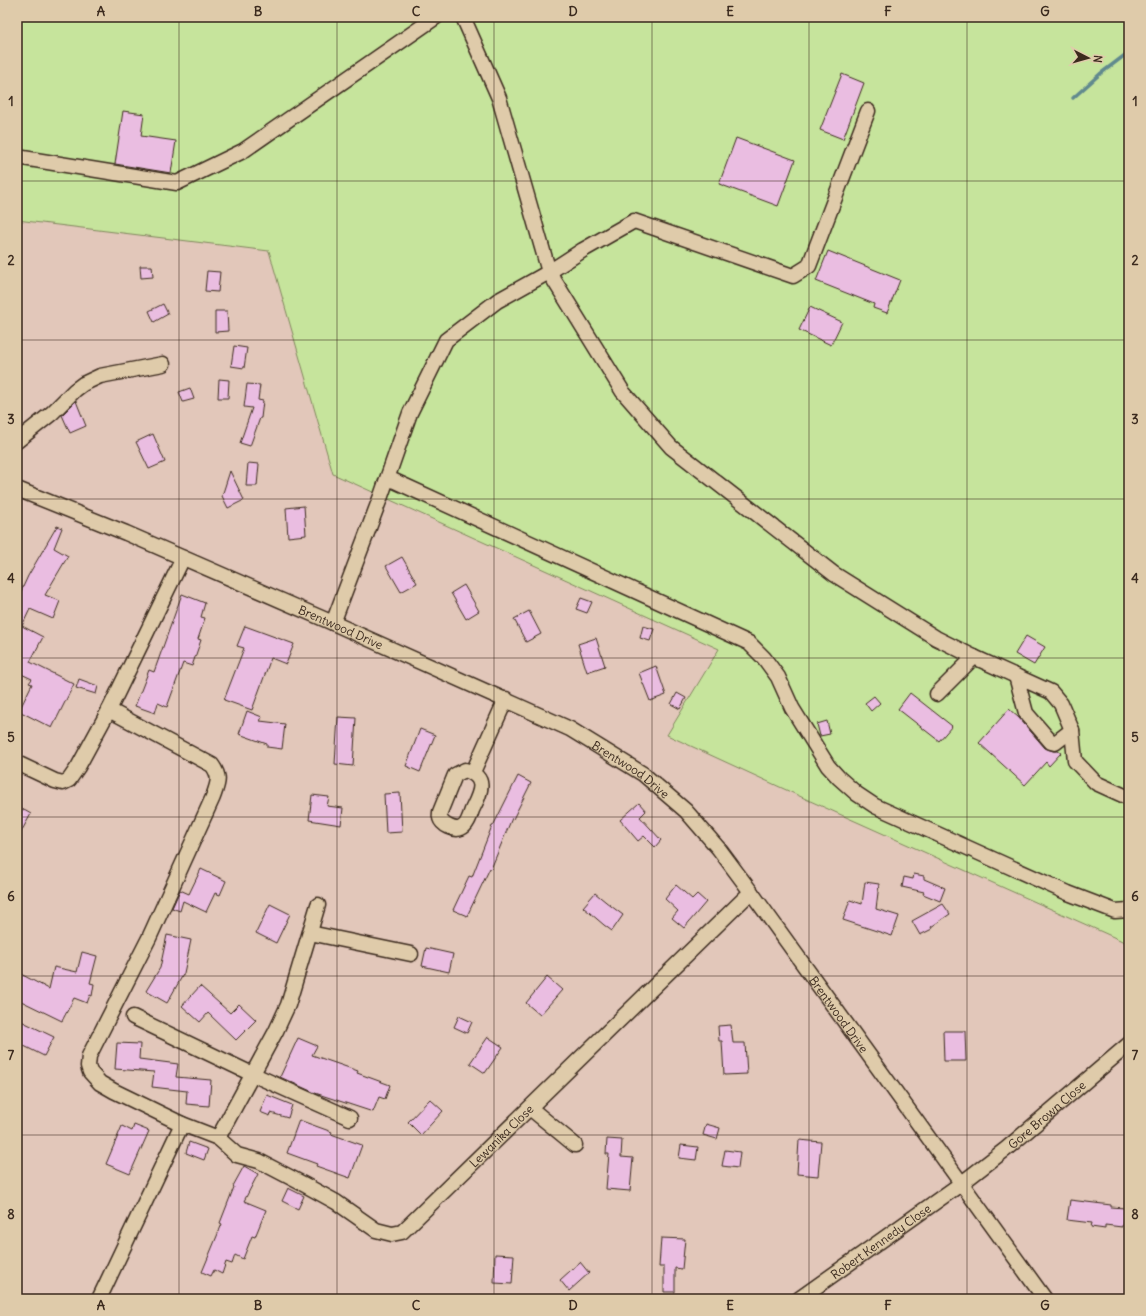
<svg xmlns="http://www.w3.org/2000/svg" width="1146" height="1316" viewBox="0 0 1146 1316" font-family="Delius,sans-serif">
<rect width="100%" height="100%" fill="#e2c7ba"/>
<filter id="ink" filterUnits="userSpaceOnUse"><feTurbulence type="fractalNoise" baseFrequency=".025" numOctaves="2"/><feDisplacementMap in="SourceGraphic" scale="8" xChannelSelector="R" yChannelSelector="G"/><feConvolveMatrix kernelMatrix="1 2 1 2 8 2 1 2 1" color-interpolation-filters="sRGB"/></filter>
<g filter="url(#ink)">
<path fill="#c6e49c" stroke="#80875d" d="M17,17H1129V944L808,800L667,735L719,649L333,474L269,251L17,220Z"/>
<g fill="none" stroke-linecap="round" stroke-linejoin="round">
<path stroke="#61898e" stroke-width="3.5" d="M1073,98L1100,74L1129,52"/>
</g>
<g fill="#eabde1" stroke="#3b2a1e">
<path d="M842,74L864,83L843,139L820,130Z"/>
<path d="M123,111L144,114L141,136L176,141L171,173L115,164Z"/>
<path d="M736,138L795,160L778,206L719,184Z"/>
<path d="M828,251L900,280L887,313L873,308L874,304L816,281Z"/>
<path d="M140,266H152L153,277L141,278Z"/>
<path d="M207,271L220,272L218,292L205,291Z"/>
<path d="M163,304L168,314L154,322L149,311Z"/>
<path d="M810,307L842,322L831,345L799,330Z"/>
<path d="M215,311H227L228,331L215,332Z"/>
<path d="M234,346L247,348L244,368L231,366Z"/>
<path d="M219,379L229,380L228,398H218Z"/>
<path d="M247,384L260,385L258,400L263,401L261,418H260L250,446L240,443L252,408L244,407Z"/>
<path d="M190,388L194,399L183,402L179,392Z"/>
<path d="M76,401L86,426L70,433L62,415Z"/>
<path d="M153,434L165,462L149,469L136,442Z"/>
<path d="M248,463L259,464L257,486H246Z"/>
<path d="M230,471L244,500L228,508L222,496Z"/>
<path d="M304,506L306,535L288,537L286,508Z"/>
<path d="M57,526L62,528L54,548L68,556L45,595L60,601L53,619L30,609L22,626L43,637L30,662L74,684L52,728L19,711L32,684L29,683L32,679L17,672V600L28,576Z"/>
<path d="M402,557L417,583L401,592L386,566Z"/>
<path d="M464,585L479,611L466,619L451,593Z"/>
<path d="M182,594L205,603L201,617L205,618L198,639L201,640L192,666L183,663L167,707L158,703L155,713L135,706L149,670L154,672Z"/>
<path d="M581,598L592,602L587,613L576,609Z"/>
<path d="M529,611L541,634L526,642L514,619Z"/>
<path d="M245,626L294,644L286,664L271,658L252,710L224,700L244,648L237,646Z"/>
<path d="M643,626L654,629L650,641L640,638Z"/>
<path d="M1026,636L1045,647L1034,665L1015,654Z"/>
<path d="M596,638L605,666L587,672L578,644Z"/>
<path d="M656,666L666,695L650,701L639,673Z"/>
<path d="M79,679L98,686L96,694L76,688Z"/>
<path d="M677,693L686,698L680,709L671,704Z"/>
<path d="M910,693L952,726L939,741L898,709Z"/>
<path d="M874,696L880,703L871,711L865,703Z"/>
<path d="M1009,709L1019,718L1045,748L1053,751H1058L1061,753L1049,766L1046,762L1025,785L979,743Z"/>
<path d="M247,711L262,717L260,721L285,724L282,749L267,747V744L239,734Z"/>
<path d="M338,717L356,718L353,766L335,764Z"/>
<path d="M827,721L830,734L820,736L817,724Z"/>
<path d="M420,729L435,735L420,772L406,766Z"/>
<path d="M518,776L531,783L513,819L512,818L491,869L490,868L467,916L453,910L469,876L472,877L492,826H493Z"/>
<path d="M400,793L402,832L386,833L384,794Z"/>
<path d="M312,795L329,797L327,806L343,808L341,825L309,820Z"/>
<path d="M639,803L646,811L640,817L661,840L655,847L644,836L638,841L620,820Z"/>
<path d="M17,806L31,814L17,839Z"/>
<path d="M201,869L226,881L220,895L215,893L206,912L183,901L180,911L172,908L180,890L189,894Z"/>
<path d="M914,874L924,876V879L945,888L940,901L923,894L924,892L902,887L904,877L913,879Z"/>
<path d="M865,882L879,884L876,909L899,916L892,936L843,920L850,900L862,904Z"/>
<path d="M676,885L692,899L697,894L706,902L684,928L672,918L678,911L665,899Z"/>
<path d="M595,893L611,906L623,915L612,931L604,925L583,907Z"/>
<path d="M270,904L290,914L276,943L256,933Z"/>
<path d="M943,904L950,914L931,927L932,929L920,935L912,921Z"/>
<path d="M167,935L191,940L184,973L167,1003L146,991L160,968Z"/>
<path d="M426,948L453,954L449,972L422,966Z"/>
<path d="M82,952L97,956L90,983L94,984L92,996L90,995L87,1003L74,998L62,1021L17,999V972L49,989L54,967L77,972Z"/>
<path d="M547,977L562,990L540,1015L526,1003Z"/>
<path d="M200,986L230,1013L239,1004L256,1020L236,1040L208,1013L200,1022L182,1006Z"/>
<path d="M459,1016L472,1022L467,1033L454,1027Z"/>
<path d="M17,1019L54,1037L44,1056L20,1044H17Z"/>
<path d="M731,1025L733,1043H745L747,1074L724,1075L722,1041H719L718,1026Z"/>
<path d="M943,1031H965L966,1061H944Z"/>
<path d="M488,1037L503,1047L485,1073L470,1063Z"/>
<path d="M298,1038L317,1046L312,1055L358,1071L357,1073L390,1085L385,1099L379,1097L373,1112L315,1093L280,1077Z"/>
<path d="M117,1043L140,1044L139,1059L178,1064L176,1077L211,1080L209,1106L186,1104L187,1091L152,1087L154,1072L115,1069Z"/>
<path d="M267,1095L292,1105L288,1118L271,1113L270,1116L260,1112Z"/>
<path d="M430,1099L443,1111L421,1135L408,1122Z"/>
<path d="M299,1120L332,1132L331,1134L362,1145L350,1178L316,1166L317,1164L287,1153Z"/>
<path d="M706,1124L720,1128L717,1139L703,1135Z"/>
<path d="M134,1125L149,1131L130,1174L106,1164L122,1126L132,1131Z"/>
<path d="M607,1139L622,1140L621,1157L633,1158L630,1191L606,1189L609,1154H606Z"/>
<path d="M799,1140L821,1142L818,1176L797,1174Z"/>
<path d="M189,1142L208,1149L204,1160L186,1153Z"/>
<path d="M681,1145L698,1147L696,1160L679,1158Z"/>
<path d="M725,1150L740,1152L738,1168L722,1166Z"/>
<path d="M244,1166L258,1174L244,1201L266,1210L255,1237L252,1236L243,1259L235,1255L232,1264L226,1262L222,1274L214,1270L211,1276L202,1272L222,1224L220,1223L234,1187L233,1186Z"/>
<path d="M288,1188L304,1196L298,1209L282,1201Z"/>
<path d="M1070,1200L1111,1205V1207L1125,1208L1122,1227L1105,1225V1229L1091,1227L1092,1223L1067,1220Z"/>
<path d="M661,1238L685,1239L682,1269L675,1268V1292H664V1267H659Z"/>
<path d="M495,1254L514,1255L512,1284L494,1283Z"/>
<path d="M580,1262L589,1273L569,1291L560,1280Z"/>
</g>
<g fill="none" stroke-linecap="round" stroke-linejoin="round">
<g stroke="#3b2a1e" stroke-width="17">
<g id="minor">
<path d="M463,17L499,98L549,272L583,250L634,221L793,276L809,266L868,111"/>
<path d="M17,157L177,183L243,151L436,17"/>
<path d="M17,441L52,413L75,390L83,384L100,376L163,364"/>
<path d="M388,478L749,643L764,658L778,677L792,708L828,766L839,778L857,794L875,806L1068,893L1115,911L1129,910"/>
<path id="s1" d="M17,489L126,533L333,623L570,729L643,774L686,811L719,849L751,892L1045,1299"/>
<path d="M333,623L381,496L410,413L446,340L497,301L549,272L623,392L671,447L834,574L936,638L974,657L1051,692L1061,704L1072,730L1075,761L1096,783L1129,798"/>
<path d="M1016,676L1026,713L1051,742L1055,743L1072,730"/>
<path d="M937,694L974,657"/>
<path id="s2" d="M109,710L212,765C221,777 218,783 213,797L149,938L89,1056L88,1066L90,1072L100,1083L114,1091L182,1124L218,1138L237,1155L259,1161L305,1185L336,1202L376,1230L392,1234L402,1232L751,892"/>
<path d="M17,763L55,781L63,783L69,780L78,767L109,710L183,558"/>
<path d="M465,770C489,778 480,793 472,810C470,816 467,826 461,828C455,831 442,825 440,818C439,816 440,814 440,812L455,775Z"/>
<path d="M473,772L506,699"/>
<path d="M310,933L411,954"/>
<path d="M133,1017L252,1074L350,1118"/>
<path d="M530,1108L575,1145"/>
<path d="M218,1138L276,1031L288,1005L318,905"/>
<path d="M99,1299L182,1124"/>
<path id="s3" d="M799,1299L962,1183L1006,1149L1129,1044"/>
</g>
</g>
<use href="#minor" stroke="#dfcbaa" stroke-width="14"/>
</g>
</g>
<path fill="none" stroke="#3b2a1e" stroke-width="1" stroke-opacity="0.55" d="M179,17V1299M337,17V1299M494,17V1299M652,17V1299M809,17V1299M967,17V1299M17,181H1129M17,340H1129M17,499H1129M17,658H1129M17,817H1129M17,976H1129M17,1135H1129"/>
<g text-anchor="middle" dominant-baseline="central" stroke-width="4" stroke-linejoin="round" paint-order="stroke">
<g font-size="12" fill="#3b2a1e" stroke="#dfcbaa">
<text stroke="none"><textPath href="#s1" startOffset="352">Brentwood Drive</textPath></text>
<text stroke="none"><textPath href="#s1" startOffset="676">Brentwood Drive</textPath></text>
<text stroke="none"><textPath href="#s1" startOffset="1000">Brentwood Drive</textPath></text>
<text stroke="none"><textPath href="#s3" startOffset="309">Gore Brown Close</textPath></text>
<text stroke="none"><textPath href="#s2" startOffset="949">Lewanika Close</textPath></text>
<text stroke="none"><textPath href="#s3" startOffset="100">Robert Kennedy Close</textPath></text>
</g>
</g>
<rect width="1146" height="1316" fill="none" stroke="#dfcbaa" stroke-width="44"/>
<g transform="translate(1088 58) rotate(96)" stroke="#dfcbaa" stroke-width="3" paint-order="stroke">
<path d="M0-3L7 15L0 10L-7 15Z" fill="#3b2a1e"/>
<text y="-6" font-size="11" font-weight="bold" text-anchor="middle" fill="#3b2a1e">N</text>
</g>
<rect x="22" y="22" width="1102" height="1272" fill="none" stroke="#3b2a1e" stroke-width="1.5"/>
<g font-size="13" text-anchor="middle" font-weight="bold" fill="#3b2a1e">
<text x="101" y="16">A</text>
<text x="258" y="16">B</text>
<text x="416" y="16">C</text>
<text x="573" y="16">D</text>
<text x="730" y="16">E</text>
<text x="888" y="16">F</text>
<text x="1045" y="16">G</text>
<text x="11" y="106">1</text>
<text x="1135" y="106">1</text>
<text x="11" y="265">2</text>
<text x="1135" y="265">2</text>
<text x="11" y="424">3</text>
<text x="1135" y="424">3</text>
<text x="11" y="583">4</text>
<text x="1135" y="583">4</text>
<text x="11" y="742">5</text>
<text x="1135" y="742">5</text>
<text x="11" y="901">6</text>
<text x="1135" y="901">6</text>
<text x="11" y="1060">7</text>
<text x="1135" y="1060">7</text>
<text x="11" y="1219">8</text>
<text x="1135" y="1219">8</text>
<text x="101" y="1310">A</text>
<text x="258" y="1310">B</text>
<text x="416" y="1310">C</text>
<text x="573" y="1310">D</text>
<text x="730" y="1310">E</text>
<text x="888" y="1310">F</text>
<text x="1045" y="1310">G</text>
</g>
</svg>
